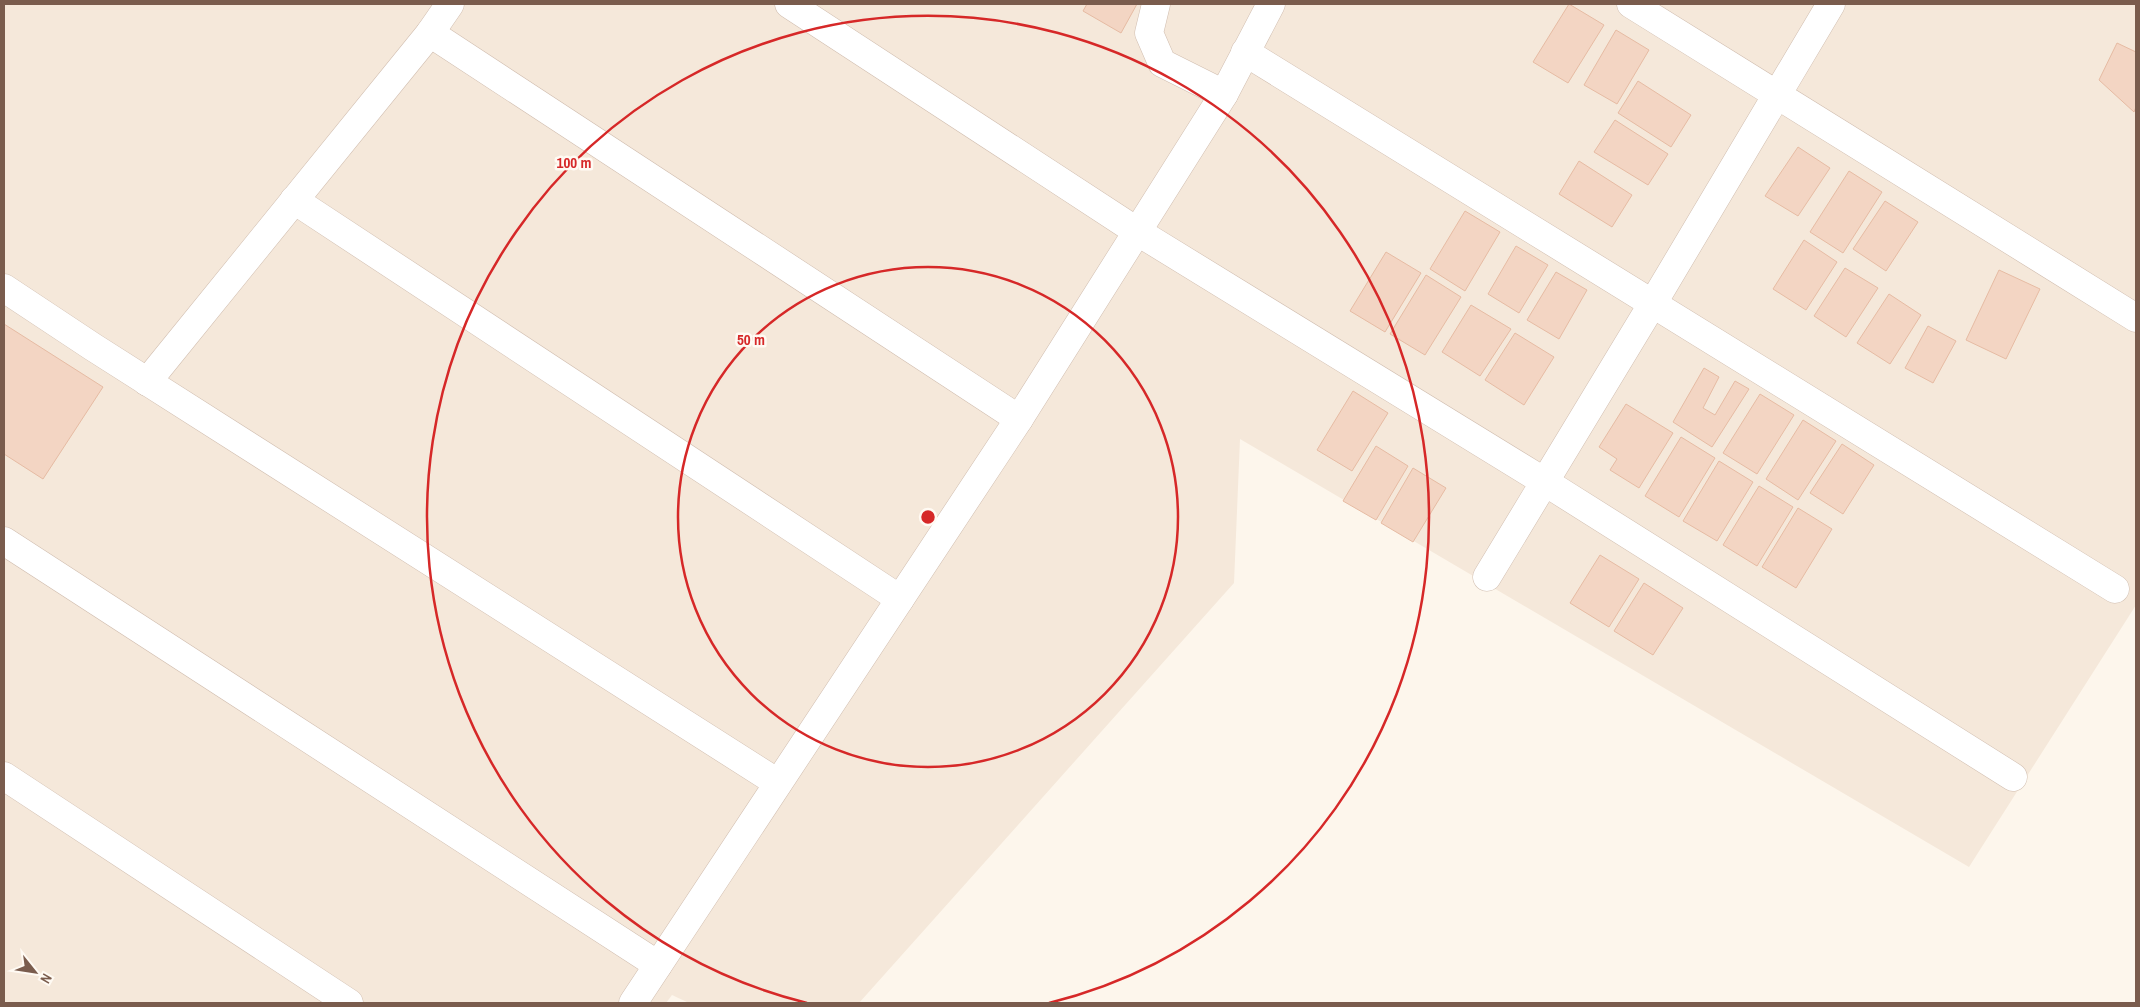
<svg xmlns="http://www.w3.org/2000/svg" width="2140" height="1007" viewBox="0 0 2140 1007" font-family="'Archivo Narrow',sans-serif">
<rect width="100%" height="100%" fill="#fdf6ec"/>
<path fill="#f5e8da" d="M4,4H2136V605L1969,867L1240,439L1234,583L859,1003H689L672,995L666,1003H4Z"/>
<g fill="#f3d5c3" stroke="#e6bba3">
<path d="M1087,4H1137L1121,33L1083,11Z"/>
<path d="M1569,4L1604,25L1568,83L1533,62Z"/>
<path d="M1616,30L1649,50L1617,104L1584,85Z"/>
<path d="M2117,43L2136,52V107L2134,112L2099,80Z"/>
<path d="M1638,81L1691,115L1671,147L1618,113Z"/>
<path d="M1615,120L1668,154L1648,185L1594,152Z"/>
<path d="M1798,147L1830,168L1798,216L1765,196Z"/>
<path d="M1579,161L1632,195L1612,227L1559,194Z"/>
<path d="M1849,171L1882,192L1843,253L1810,232Z"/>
<path d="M1885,201L1918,222L1886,271L1853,249Z"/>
<path d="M1465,211L1500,232L1465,291L1430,269Z"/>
<path d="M1804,240L1837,262L1806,310L1773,289Z"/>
<path d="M1516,246L1548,265L1519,313L1488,294Z"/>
<path d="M1386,252L1421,273L1385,332L1350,311Z"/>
<path d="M1845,268L1878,288L1846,337L1814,316Z"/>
<path d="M1999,270L2040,289L2006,359L1966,340Z"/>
<path d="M1556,272L1587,290L1559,339L1527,320Z"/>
<path d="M1426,275L1461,297L1425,355L1390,334Z"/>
<path d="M1889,294L1921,315L1890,364L1857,343Z"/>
<path d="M1471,305L1511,329L1480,376L1442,352Z"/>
<path d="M4,324L103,387L43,479L4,454Z"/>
<path d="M1928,326L1956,341L1933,383L1905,368Z"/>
<path d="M1515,333L1554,357L1524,405L1485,380Z"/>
<path d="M1704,368L1719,377L1703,408L1715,415L1735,381L1749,389L1712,447L1673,422Z"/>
<path d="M1353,391L1388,413L1352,471L1317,450Z"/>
<path d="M1760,394L1794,415L1757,474L1723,453Z"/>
<path d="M1626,404L1673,433L1639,488L1610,470L1617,459L1599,447Z"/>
<path d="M1803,420L1836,441L1798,500L1766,479Z"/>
<path d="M1681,437L1715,458L1679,517L1645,496Z"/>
<path d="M1842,444L1874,465L1843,514L1810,493Z"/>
<path d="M1376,446L1408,466L1376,520L1343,501Z"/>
<path d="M1719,461L1753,482L1717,541L1683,521Z"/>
<path d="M1413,468L1446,488L1413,542L1381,523Z"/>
<path d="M1759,486L1793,507L1757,566L1723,545Z"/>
<path d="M1798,508L1832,529L1796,588L1762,567Z"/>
<path d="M1600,555L1639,579L1609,627L1570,603Z"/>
<path d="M1644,583L1683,608L1653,655L1614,631Z"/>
</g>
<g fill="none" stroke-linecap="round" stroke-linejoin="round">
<g stroke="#d1beb0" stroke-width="29">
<g id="minor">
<path d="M789,4L1138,232L1545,482L2013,777"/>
<path d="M1156,4L1149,33L1162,63L1224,94"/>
<path d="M1631,4L2136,318"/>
<path d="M430,33L1019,419"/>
<path d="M1245,52L2115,589"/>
<path d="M294,200L900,599"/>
<path d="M4,288L93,347L778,783"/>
<path d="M147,382L430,33L450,4"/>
<path d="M4,541L658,965"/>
<path d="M1487,577L1653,303L1831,4"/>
<path d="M4,776L349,1003"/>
<path d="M633,1003L1019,419L1224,94L1271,4"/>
</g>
</g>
<use href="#minor" stroke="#fff" stroke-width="28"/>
</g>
<g fill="none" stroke="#d62828" stroke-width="2.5">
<circle cx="928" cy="517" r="250"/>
<path d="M807 1003A501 501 0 1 1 1049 1003"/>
</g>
<circle cx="928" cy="517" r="8" fill="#d62828" stroke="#fffaf3" stroke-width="2.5"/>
<g font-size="15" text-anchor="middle" font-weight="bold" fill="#d62828" stroke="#fffaf3" stroke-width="5" stroke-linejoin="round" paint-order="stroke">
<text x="574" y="168">100 m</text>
<text x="751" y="345">50 m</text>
</g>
<rect width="2140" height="1007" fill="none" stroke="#7a5c4d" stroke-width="10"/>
<g transform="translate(35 972) rotate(120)" stroke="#fffaf3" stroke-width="4" paint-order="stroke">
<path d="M0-4L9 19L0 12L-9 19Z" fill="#7a5c4d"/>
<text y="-8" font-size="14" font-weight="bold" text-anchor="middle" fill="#7a5c4d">N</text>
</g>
</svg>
